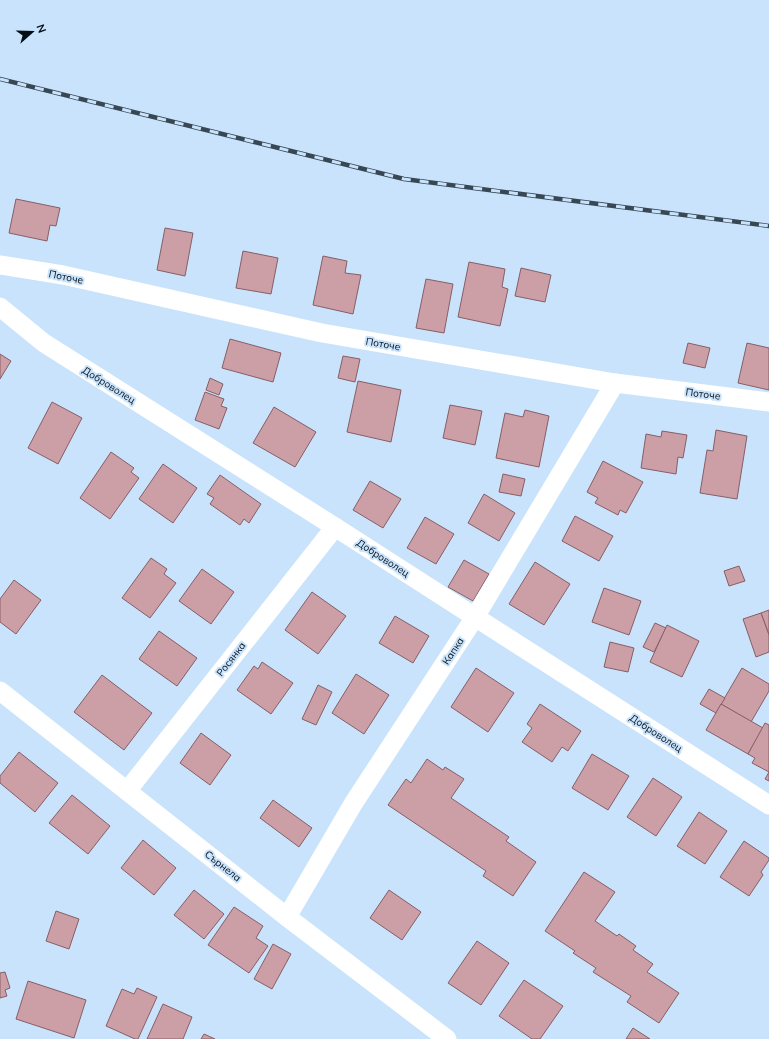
<svg xmlns="http://www.w3.org/2000/svg" width="769" height="1039" viewBox="0 0 769 1039" font-family="Mulish,sans-serif">
<rect width="100%" height="100%" fill="#c8e3fb"/>
<g fill="#cc9fa7" stroke="#875e66">
<path d="M16,199L60,208L56,226L50,225L47,241L9,233Z"/>
<path d="M165,228L193,233L185,276L157,270Z"/>
<path d="M243,251L278,258L271,294L236,288Z"/>
<path d="M323,256L347,261L345,273L361,275L353,314L313,305Z"/>
<path d="M469,262L505,269L502,287L508,289L500,326L458,317Z"/>
<path d="M521,268L551,275L545,302L515,296Z"/>
<path d="M426,279L453,284L444,333L416,328Z"/>
<path d="M230,339L281,353L273,382L222,368Z"/>
<path d="M688,343L710,348L705,368L683,363Z"/>
<path d="M747,343L769,348V390L738,383Z"/>
<path d="M0,354L11,361L0,379Z"/>
<path d="M343,356L360,359L355,382L338,378Z"/>
<path d="M210,378L223,384L219,395L206,390Z"/>
<path d="M358,381L401,390L391,442L347,432Z"/>
<path d="M205,392L224,399L221,406L227,408L219,429L195,420Z"/>
<path d="M52,402L82,418L58,464L28,448Z"/>
<path d="M450,405L482,411L475,445L443,438Z"/>
<path d="M274,407L316,432L295,467L253,443Z"/>
<path d="M525,410L549,416L539,467L496,458L505,413L523,417Z"/>
<path d="M716,430L747,436L737,499L700,493L707,450L713,451Z"/>
<path d="M662,431L687,435L683,458L678,457L676,474L641,468L646,434L661,437Z"/>
<path d="M111,452L134,468L131,472L139,478L110,519L80,498Z"/>
<path d="M603,461L643,482L626,513L620,510L618,515L595,503L598,498L587,492Z"/>
<path d="M163,464L197,488L173,523L139,499Z"/>
<path d="M503,474L525,479L521,496L499,492Z"/>
<path d="M220,475L261,504L249,523L244,519L240,525L210,504L214,498L207,494Z"/>
<path d="M370,481L401,499L383,528L353,510Z"/>
<path d="M484,494L515,513L499,541L468,523Z"/>
<path d="M575,516L613,536L599,561L562,541Z"/>
<path d="M425,517L454,534L436,564L407,548Z"/>
<path d="M151,558L167,569L164,574L176,583L150,618L122,598Z"/>
<path d="M464,560L489,574L473,601L448,587Z"/>
<path d="M535,562L570,584L544,625L509,604Z"/>
<path d="M739,566L745,581L729,586L724,571Z"/>
<path d="M202,569L234,592L211,624L179,601Z"/>
<path d="M14,580L41,600L16,634L0,622V599Z"/>
<path d="M604,588L641,601L629,635L592,622Z"/>
<path d="M312,592L346,616L318,654L285,630Z"/>
<path d="M769,610V635L761,613Z"/>
<path d="M761,613L769,635V652L756,657L743,619Z"/>
<path d="M395,616L429,636L413,663L379,643Z"/>
<path d="M655,623L666,628L654,652L643,647Z"/>
<path d="M667,625L699,641L682,677L650,662Z"/>
<path d="M159,631L197,658L177,686L139,659Z"/>
<path d="M610,642L634,648L628,672L604,667Z"/>
<path d="M262,662L293,683L271,714L237,690L254,666L258,669Z"/>
<path d="M476,668L514,693L488,732L451,707Z"/>
<path d="M742,668L769,684V691L751,722L721,704Z"/>
<path d="M356,674L389,695L364,734L332,713Z"/>
<path d="M102,675L152,713L124,750L74,712Z"/>
<path d="M318,685L332,692L316,725L302,719Z"/>
<path d="M709,689L725,698L716,713L700,704Z"/>
<path d="M540,704L581,731L568,751L562,747L552,762L522,742L532,728L527,724Z"/>
<path d="M721,704L763,728L748,754L706,730Z"/>
<path d="M765,723L769,725V781L765,779L769,772L752,763L755,758L748,754Z"/>
<path d="M201,733L231,755L210,785L180,763Z"/>
<path d="M19,752L58,783L35,812L0,783V776Z"/>
<path d="M592,754L629,776L608,810L572,788Z"/>
<path d="M427,759L443,770L445,767L464,779L451,798L509,837L506,841L536,862L513,896L483,876L486,871L388,805L406,779L411,783Z"/>
<path d="M653,778L682,797L656,836L627,817Z"/>
<path d="M72,795L110,826L88,854L49,823Z"/>
<path d="M273,800L312,828L299,847L260,818Z"/>
<path d="M699,812L727,831L705,864L677,846Z"/>
<path d="M143,840L176,868L154,895L121,868Z"/>
<path d="M744,841L769,858V860L761,872L763,875L749,896L720,877Z"/>
<path d="M584,872L615,892L595,921L617,936L619,934L636,946L633,950L653,964L647,972L679,993L659,1023L627,1002L631,996L593,972L596,968L573,953L575,951L545,931Z"/>
<path d="M194,890L224,914L204,939L174,915Z"/>
<path d="M389,890L421,912L402,940L370,918Z"/>
<path d="M234,907L263,926L256,938L268,946L249,973L208,945Z"/>
<path d="M56,911L79,919L69,949L46,941Z"/>
<path d="M477,941L509,963L481,1005L448,983Z"/>
<path d="M273,944L291,954L272,989L254,979Z"/>
<path d="M5,972L10,988L5,990L7,996L0,998V973Z"/>
<path d="M524,980L563,1006L540,1039H532L499,1016Z"/>
<path d="M28,981L86,1000L74,1038L16,1019Z"/>
<path d="M137,988L157,997L138,1039H135L106,1026L122,989L134,994Z"/>
<path d="M163,1004L192,1017L183,1039H147Z"/>
<path d="M633,1028L650,1039H626Z"/>
<path d="M204,1034L215,1039H201Z"/>
</g>
<g fill="none" stroke-linecap="round" stroke-linejoin="round">
<g stroke="#fff" stroke-width="19">
<path d="M0,265L63,275L322,333L615,383L769,402"/>
<path d="M0,307L44,343L335,527L475,617L769,805"/>
<path d="M0,691L287,917L447,1039"/>
<path d="M127,791L335,527"/>
<path d="M287,917L353,804L475,617L615,383"/>
</g>
<g stroke="#384754" stroke-width="4.5">
<path id="rail" d="M0,79L404,179L769,226"/>
</g>
<use href="#rail" stroke="#c8e3fb" stroke-width="3" stroke-dasharray="9" stroke-linecap="butt"/>
</g>
<g text-anchor="middle" dominant-baseline="central" stroke-width="4" stroke-linejoin="round" paint-order="stroke">
<g font-size="10" fill="#030d17" stroke="#c8e3fb">
<text transform="translate(66 277) rotate(11)">Поточе</text>
<text transform="translate(383 344) rotate(10)">Поточе</text>
<text transform="translate(109 385) rotate(32)">Доброволец</text>
<text transform="translate(703 394) rotate(7)">Поточе</text>
<text transform="translate(383 558) rotate(33)">Доброволец</text>
<text transform="translate(453 651) rotate(-57)">Капка</text>
<text transform="translate(231 659) rotate(-52)">Росянка</text>
<text transform="translate(656 733) rotate(33)">Доброволец</text>
<text transform="translate(223 866) rotate(38)">Сърнела</text>
</g>
</g>
<g transform="translate(32 32) rotate(70)" stroke="#c8e3fb" stroke-width="3" paint-order="stroke">
<path d="M0-3L7 15L0 10L-7 15Z" fill="#030d17"/>
<text y="-6" font-size="11" font-weight="bold" text-anchor="middle" fill="#030d17">N</text>
</g>
</svg>
